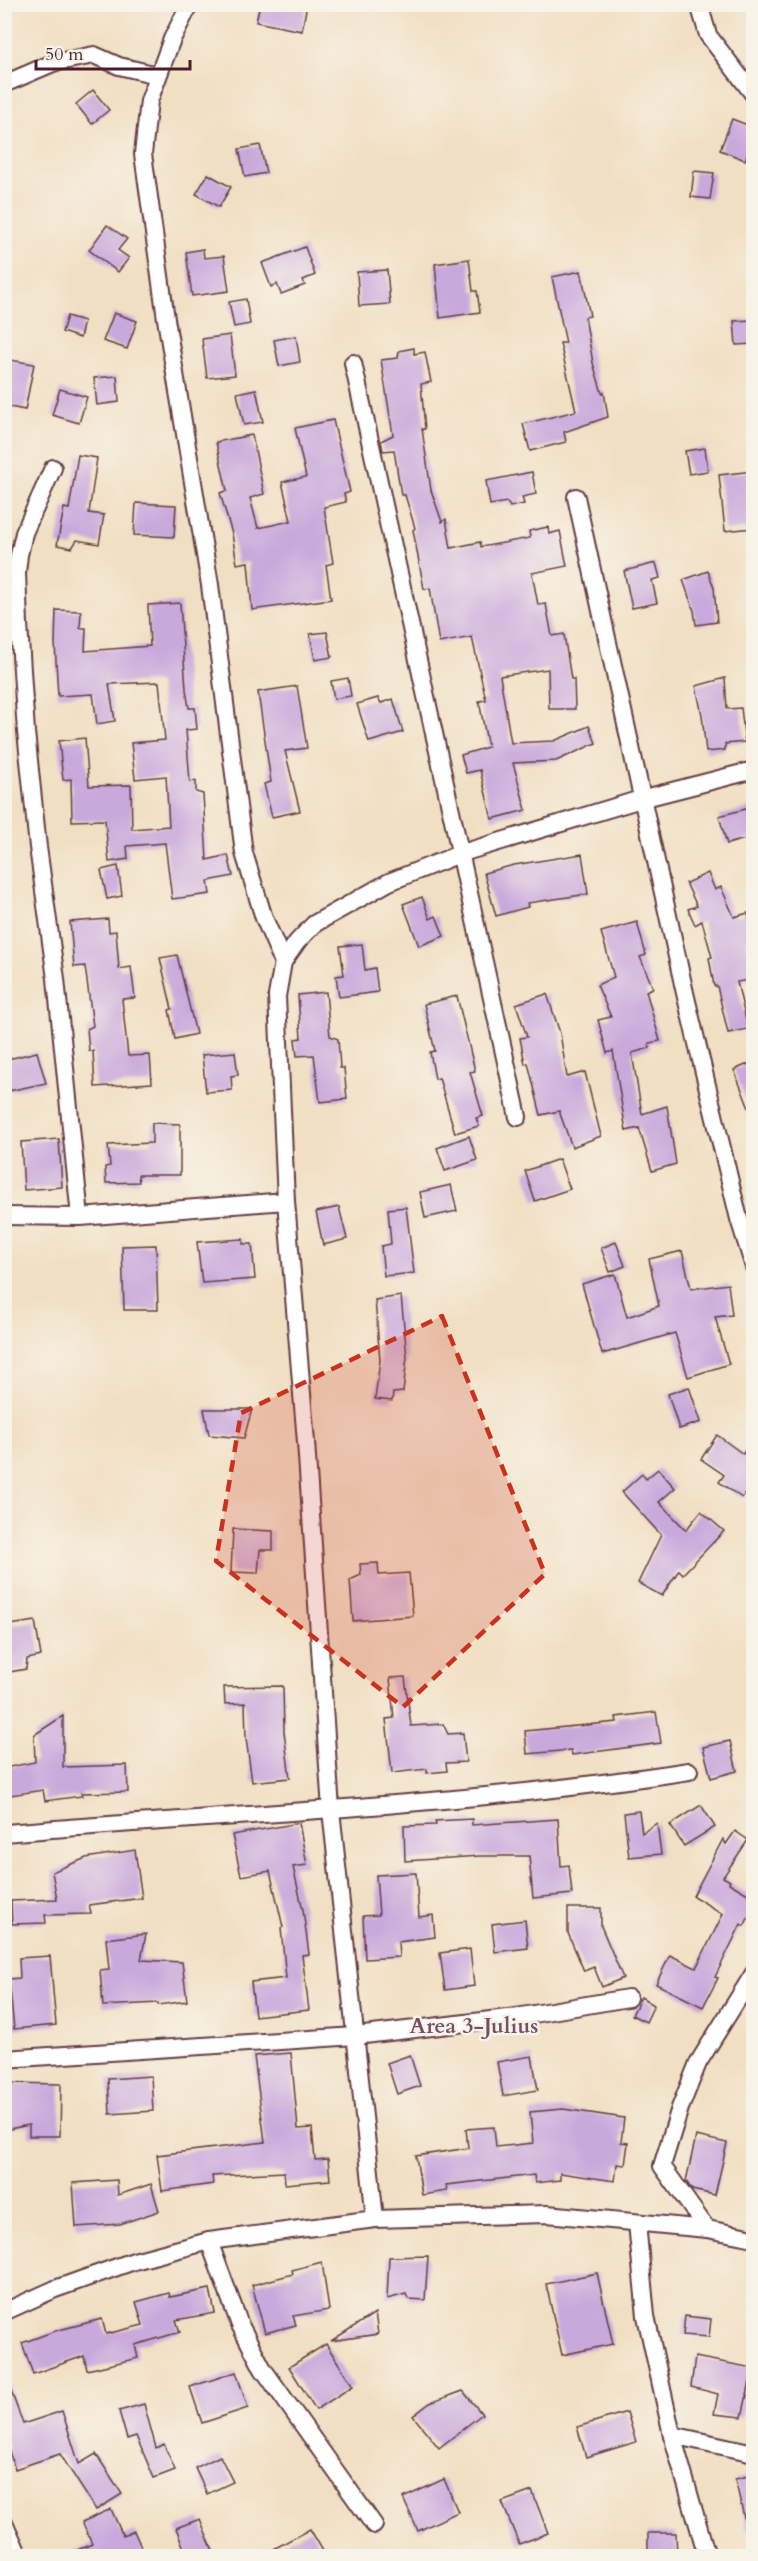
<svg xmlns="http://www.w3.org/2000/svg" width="758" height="2561" viewBox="0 0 758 2561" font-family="Cardo,serif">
<rect width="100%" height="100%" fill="#f7f3e8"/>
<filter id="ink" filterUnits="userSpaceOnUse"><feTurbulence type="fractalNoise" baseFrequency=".0167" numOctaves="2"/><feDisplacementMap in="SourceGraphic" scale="12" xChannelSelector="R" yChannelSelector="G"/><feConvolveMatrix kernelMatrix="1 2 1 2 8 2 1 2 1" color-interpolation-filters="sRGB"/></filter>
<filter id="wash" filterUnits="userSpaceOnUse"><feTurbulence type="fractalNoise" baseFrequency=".008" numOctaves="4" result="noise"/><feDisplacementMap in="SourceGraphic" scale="24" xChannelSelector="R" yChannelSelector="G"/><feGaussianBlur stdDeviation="1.35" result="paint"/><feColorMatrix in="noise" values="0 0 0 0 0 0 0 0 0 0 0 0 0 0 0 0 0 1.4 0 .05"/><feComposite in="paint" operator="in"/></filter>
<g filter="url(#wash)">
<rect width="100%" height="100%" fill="#f1dfc3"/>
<g id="blocks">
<g fill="#c9a8db">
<path d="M260,4H307L302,31L256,22Z"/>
<path d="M93,90L109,110L92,124L76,104Z"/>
<path d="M732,119L753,127V138L745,160L720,150Z"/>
<path d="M260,145L266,173L245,177L239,149Z"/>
<path d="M694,171L714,173L710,199L691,197Z"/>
<path d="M208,174L231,187L219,207L196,194Z"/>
<path d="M107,225L127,239L118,250L129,258L118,272L89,250Z"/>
<path d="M305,247L315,275L303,280L305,285L281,294L277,284L271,287L262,263Z"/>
<path d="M203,249L204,258L224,256L229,291L192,296L186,252Z"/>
<path d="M469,259L473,291H477L480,312L440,318L435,264Z"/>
<path d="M387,270L390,304L359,306L357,272Z"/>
<path d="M581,271L590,316L585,317L593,363L602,393L604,392L608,417L564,432L566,442L530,451L523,424L576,411L560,343H566L552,277Z"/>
<path d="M246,299L250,324L234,327L229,302Z"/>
<path d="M114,313L137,321L127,349L103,341Z"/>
<path d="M67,316L84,321L80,338L62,332Z"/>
<path d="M753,320V344L736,345L734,321Z"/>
<path d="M230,335L235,375L207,378L202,339Z"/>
<path d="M296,336L300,362L279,366L274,340Z"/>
<path d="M414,348V354L425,352L431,382L421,384L425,429H422L431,490L442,522L446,519L451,548L480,542L481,547L530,538L529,531L548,527L549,534L560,531L567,566L532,573L538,605L546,604L552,636L564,634L571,679H574L575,709H549L548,669L500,676L511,743L554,741L589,726L596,743L556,761L513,763L526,810L492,819L480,770L466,773L461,755L488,747L479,701L486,700L472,637L439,643L430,588L424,589L413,530L415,528L405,495H401L394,450L383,451L381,441L393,435L381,360L398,358L399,351Z"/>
<path d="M4,359L34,364L25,410L4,406Z"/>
<path d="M117,376L119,402L97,405L94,378Z"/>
<path d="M60,389L87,397L79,423L52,415Z"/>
<path d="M256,389L263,422L244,425L237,393Z"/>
<path d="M333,420L350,492L344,494L346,502L324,507L333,563L326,565L331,599L252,610L248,562L237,564L232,534L220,493L227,491L216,442L252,435L264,494L250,498L258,528L291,521L282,482L306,477L295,428Z"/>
<path d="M705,448L708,471L689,474L685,451Z"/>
<path d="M78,455L97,458L89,513L104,515L99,544L77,540L72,548L57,545L64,508L69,509Z"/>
<path d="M753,471V528L725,531L719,475Z"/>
<path d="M532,472L536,494L522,497L524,504L510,507L507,502L490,505L486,481Z"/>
<path d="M136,503L176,505L174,537L134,535Z"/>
<path d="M656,563L660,578L652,580L657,603L632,608L624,571Z"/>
<path d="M708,571L714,588L717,622L696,625L694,611L683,580Z"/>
<path d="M180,603L186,689L189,708H195L197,729L186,730L190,782L196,781V792L203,794L207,860L228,855L233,876L208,881L210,894L172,899L165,843L127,846L128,859L109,862L105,820L72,821L71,779L63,780L59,741L85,738L89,786L131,785L132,829L169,826L166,776L135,779L131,743L165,740L159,682L109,684L115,721L97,724L93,694L58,696L55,643L56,610L81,611L80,628H86L85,651L150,646L148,605Z"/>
<path d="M327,632L332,657L315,660L310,634Z"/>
<path d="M348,678L351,696L334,699L331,681Z"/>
<path d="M725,678L727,709L741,708L745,742L725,744V750L706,752L702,715L696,686Z"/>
<path d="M297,686L307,748L285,751L300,811L272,817L264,784L271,782L258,692Z"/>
<path d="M378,698L381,703L393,699L403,732L369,742L357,704Z"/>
<path d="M753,807V837L727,844L719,816Z"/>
<path d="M582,854L588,894L527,903L528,907L496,916L484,873L514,865Z"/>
<path d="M118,866L122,896L107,899L101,870Z"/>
<path d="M708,873L715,890L721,887L734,917L748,913L753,933V940L747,941L753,979L737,982L748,1029L728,1033L717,986H714L709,958L712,957L702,921L695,925L688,909L697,906L686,883Z"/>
<path d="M422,897L430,919L436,916L444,936L419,946L403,904Z"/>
<path d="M108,919L109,932L116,931L119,969L131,967L135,998L122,999L128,1056L150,1055L152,1083L95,1087L93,1051H89L87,1029L93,1026L85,966L74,967L70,922Z"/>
<path d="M637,922L646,955L640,957L653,988L646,991L660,1041L649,1043L650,1048L632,1053L642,1114L667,1106L676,1164L652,1171L639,1128L626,1131L613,1051L607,1053L598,1020L611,1017L597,985L614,977L601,932Z"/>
<path d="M362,944L365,970L375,968L378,992L339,997L336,976L344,975L340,946Z"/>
<path d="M177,955L196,1034L175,1039L169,1010L172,1009L160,958Z"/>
<path d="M326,992L330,1036L338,1039L340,1068H344L347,1099L320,1102L314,1055L297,1056L295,1039L301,1038L298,995Z"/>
<path d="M547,994L560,1033L567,1077L585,1072L601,1136L572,1147L559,1111L541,1115L528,1063L525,1064L520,1038L527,1037L516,1004Z"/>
<path d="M457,996L475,1071L470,1072L483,1116L476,1118L479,1126L455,1133L439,1078L435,1079L430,1052L435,1051L424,1004Z"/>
<path d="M37,1052L46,1083L4,1092V1060Z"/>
<path d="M235,1052L238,1075L231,1076L232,1090L206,1092L202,1055Z"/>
<path d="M753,1062V1116H752L734,1070Z"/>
<path d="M152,1123L180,1124V1175H138L139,1182L106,1183L105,1167L110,1166L108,1145L152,1143Z"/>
<path d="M469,1136L477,1160L445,1171L437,1148Z"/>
<path d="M59,1139L62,1187L24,1190L21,1142Z"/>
<path d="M559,1159L570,1189L535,1201L525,1171Z"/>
<path d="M451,1185L457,1211L425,1218L420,1192Z"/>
<path d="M339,1207L347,1239L323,1245L316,1212Z"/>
<path d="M406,1207L414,1273L384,1276L381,1246L391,1244L388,1209Z"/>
<path d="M243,1239V1244H252L255,1279L202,1283L197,1242Z"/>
<path d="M616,1242L625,1266L610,1272L601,1248Z"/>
<path d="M156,1245L158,1310H124L122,1246Z"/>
<path d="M682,1251L691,1289L728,1284L732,1315L715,1317L729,1364L688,1377L675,1333L602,1354L582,1284L615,1274L627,1317L659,1306L649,1259Z"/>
<path d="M401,1296L407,1357L403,1392L393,1393L392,1401L375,1399L380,1360L375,1300Z"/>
<path d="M689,1387L701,1422L679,1429L668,1394Z"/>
<path d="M204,1409H252L244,1438L209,1435Z"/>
<path d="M717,1435L743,1454L753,1439V1482L742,1498L719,1482L724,1475L701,1459Z"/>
<path d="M658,1469L675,1488L659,1502L686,1530L701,1511L724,1531L683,1574L679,1570L662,1596L638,1583L661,1535L622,1492L642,1474L646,1479Z"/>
<path d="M233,1529L273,1531V1550H260L258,1573L231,1572Z"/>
<path d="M378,1563L379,1575L409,1573L413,1616L353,1621L350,1580L361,1575L360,1564Z"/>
<path d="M35,1621L41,1656L27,1659L26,1669L4,1673V1626Z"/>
<path d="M405,1677L411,1726L443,1724L448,1734L463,1733L466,1762L446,1763L447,1771L427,1773V1769L392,1773L386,1719L394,1718L390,1678Z"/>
<path d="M283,1686L284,1732L290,1778L252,1782L246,1738L245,1703L225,1704L224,1687Z"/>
<path d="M656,1712L661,1743L572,1755L571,1750L527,1754L525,1731L617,1722L616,1717Z"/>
<path d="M63,1716V1767L127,1765L128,1792L81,1793L82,1796L45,1801L43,1790L4,1796V1768L35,1762L34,1735Z"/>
<path d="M730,1741L737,1771L711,1778L703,1747Z"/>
<path d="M701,1805L715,1827L684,1846L670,1825Z"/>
<path d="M639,1811L642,1833L657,1823L661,1854L629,1857L624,1813Z"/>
<path d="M472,1819V1825L558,1819L561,1866L569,1865L572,1894L533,1898L529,1856H480L405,1861L404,1826L436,1825L435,1821Z"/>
<path d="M299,1823L307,1865L293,1867L303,1910L309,1954L302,1955L309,2010L255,2016L251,1982L286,1978L281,1928L283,1927L270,1871L241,1876L232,1835Z"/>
<path d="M735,1831L748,1840L723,1877L730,1881L729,1883L753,1897V1909L744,1926L741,1924L715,1977L718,1978L703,2007L656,1984L670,1955L696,1968L723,1914L693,1896L723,1839L726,1844Z"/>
<path d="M135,1850L142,1898L89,1905L91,1914L45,1915L46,1923L12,1924L11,1901L57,1899L52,1872L86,1858Z"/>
<path d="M416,1873L419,1917L433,1915L435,1937L398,1942L399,1957L365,1959L363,1916L379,1915L376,1875Z"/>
<path d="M568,1908H601V1926L623,1978L602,1987L594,1967L584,1971L568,1933Z"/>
<path d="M525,1920L528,1948L495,1952L492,1924Z"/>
<path d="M146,1934L141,1960L182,1962L187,2001L158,2005V2003L103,2006L100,1970L109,1969L106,1939Z"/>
<path d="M470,1949L474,1986L445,1990L440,1953Z"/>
<path d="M50,1956L56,2025L14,2029L9,1979L20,1978L19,1958Z"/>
<path d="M641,1997L654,2005L646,2022L632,2015Z"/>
<path d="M291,2053L298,2129L312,2128L315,2160L328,2159L330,2180L285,2184L284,2172L212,2176L213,2184L162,2191L157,2155L265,2142L254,2056Z"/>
<path d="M410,2055L420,2086L397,2094L387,2063Z"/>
<path d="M532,2056L538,2090L503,2096L497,2062Z"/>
<path d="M151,2076L153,2111L110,2114L108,2079Z"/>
<path d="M4,2083L61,2084L60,2136H29V2125L4,2130Z"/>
<path d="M563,2109L624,2118L621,2142L628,2143L625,2165L617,2164L615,2181L560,2173V2180L535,2183L534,2175L446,2185L447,2191L422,2195L416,2156L468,2148L466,2129L494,2127L496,2147L533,2143L530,2112Z"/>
<path d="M696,2136L727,2143L715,2195L692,2190L686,2181Z"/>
<path d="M117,2180L118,2195L151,2184L159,2211L120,2224L76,2227L73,2183Z"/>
<path d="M428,2256L425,2300L408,2299L406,2294L387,2299L389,2257Z"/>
<path d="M322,2262L329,2310L293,2316L296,2325L265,2333L252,2285L293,2274L292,2270Z"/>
<path d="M597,2273L613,2344L562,2355L546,2284Z"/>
<path d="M210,2289L215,2313L176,2320L180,2332L135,2345L138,2358L87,2370L84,2356L33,2374L22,2343L55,2331L102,2319L106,2334L143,2325L136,2302L169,2293L170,2297Z"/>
<path d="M375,2313L378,2334L331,2341Z"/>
<path d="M685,2316L711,2319L709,2337L683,2335Z"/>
<path d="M326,2344L353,2386L316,2410L289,2367Z"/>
<path d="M695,2357L753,2368L742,2417L714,2414L718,2394L691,2387Z"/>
<path d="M236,2372L248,2408L202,2423L190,2387Z"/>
<path d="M6,2377L23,2424L62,2411L79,2464L96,2454L122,2494L96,2510L60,2454L15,2469L4,2436V2378Z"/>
<path d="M463,2391L482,2414L439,2448L413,2416L430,2403Z"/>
<path d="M144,2404L156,2448L164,2444L175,2470L154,2478L136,2436L127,2439L119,2411Z"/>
<path d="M627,2412L636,2442L586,2457L577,2427Z"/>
<path d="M220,2456L233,2482L207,2494L195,2468Z"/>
<path d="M753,2475V2530H747L735,2479Z"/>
<path d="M444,2479L458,2512L418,2531L403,2498Z"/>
<path d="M532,2491L548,2533L519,2544L502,2502Z"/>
<path d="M111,2509L123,2536L134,2531L145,2556H63L92,2544L82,2522Z"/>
<path d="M200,2519L215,2556H187L176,2528Z"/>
<path d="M310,2529L326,2556H261Z"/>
<path d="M648,2533H676L677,2556H648Z"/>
</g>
</g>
</g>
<g filter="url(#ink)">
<use href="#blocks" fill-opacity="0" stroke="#633c42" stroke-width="1.5"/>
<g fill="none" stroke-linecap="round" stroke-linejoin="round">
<g stroke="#633c42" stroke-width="20">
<g id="minor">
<path d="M190,4L172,39L149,101L143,154L166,319L210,585L244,853L264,918L283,962"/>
<path d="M699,4L708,35L754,95"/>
<path d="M4,84L53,63L94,55L119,66L157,75"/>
<path d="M353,363L518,1117"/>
<path d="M53,468L24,533L19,555L17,572L19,624L26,732L38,847L56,979L80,1217"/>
<path d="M576,497L685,993L739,1219L754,1267"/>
<path d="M4,1216L80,1217L286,1201"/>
<path d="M4,1833C233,1814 462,1806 689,1771"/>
<path d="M4,2059L356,2036L516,2017L628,1998"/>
<path d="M375,2219L331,1810L306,1442L286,1201L277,996L283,962L297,942L314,924L389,882L462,853L641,799L754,770"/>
<path d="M637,2223L646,2316L672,2435L707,2556"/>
<path d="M707,2229L662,2166L680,2108L698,2063L754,1973"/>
<path d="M209,2241L240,2325L263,2369L374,2525"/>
<path d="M4,2312L55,2289L134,2261L209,2241L375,2219L547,2214L707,2229L754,2238"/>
<path d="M672,2435L754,2453"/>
<path d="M4,2522L19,2556"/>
</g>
</g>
<use href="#minor" stroke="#fff" stroke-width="16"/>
</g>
</g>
<path fill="#c8321e" fill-opacity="0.2" stroke="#c8321e" stroke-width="4.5" stroke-dasharray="12 8" stroke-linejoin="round" d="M442,1316L545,1574L403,1707L216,1561L241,1413Z"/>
<g text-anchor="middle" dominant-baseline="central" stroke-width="5" stroke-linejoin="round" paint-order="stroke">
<g font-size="22" font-weight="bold" fill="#764f69" stroke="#f7f3e8">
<text x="474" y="2026">Area 3-Julius</text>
</g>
</g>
<rect width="758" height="2561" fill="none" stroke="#f7f3e8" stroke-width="24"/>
<path d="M36 60v9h154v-9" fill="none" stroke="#4a1f2b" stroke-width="3"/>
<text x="45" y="60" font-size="18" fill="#4a1f2b" stroke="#f7f3e8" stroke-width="4.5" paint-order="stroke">50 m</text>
</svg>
